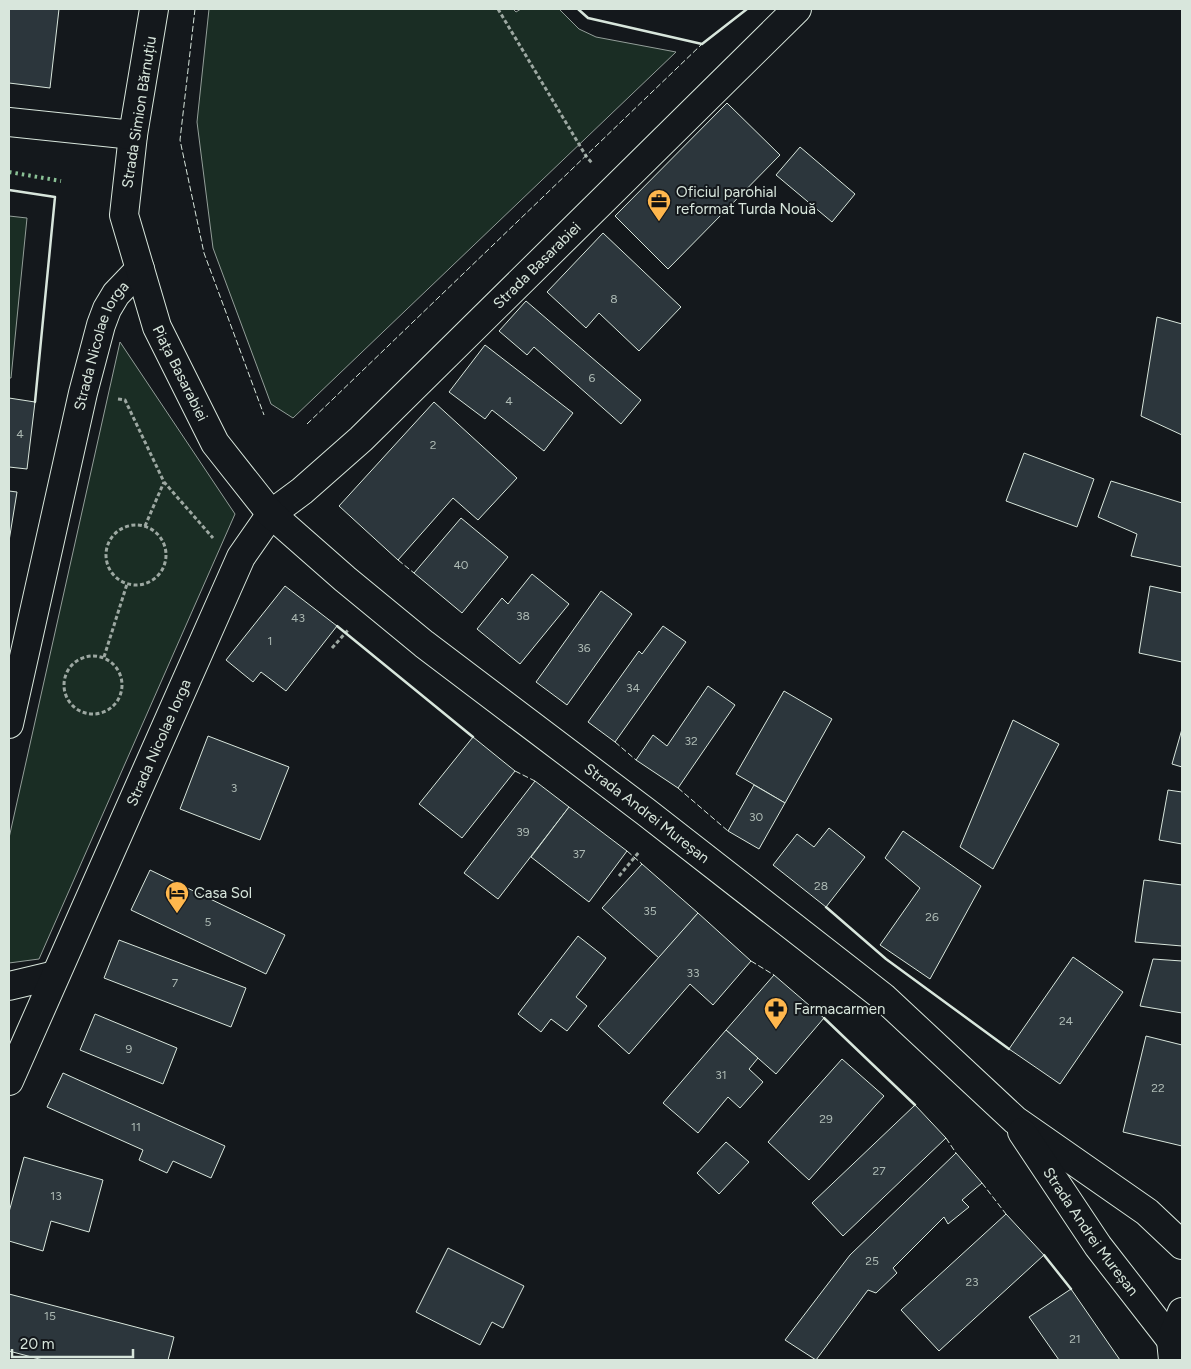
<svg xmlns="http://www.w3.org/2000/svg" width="1191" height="1369" viewBox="0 0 1191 1369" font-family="Figtree,sans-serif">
<rect width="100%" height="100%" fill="#14181c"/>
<g fill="#1a2d24" stroke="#939e99">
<path d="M209,9H513L516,12L521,9H559L579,29L596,37L676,52L293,418L271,404L213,248L197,122Z"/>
<path d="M9,216L27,218L11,378H9Z"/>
<path d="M120,342L235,514L39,959L9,963V838Z"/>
</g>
<g fill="#2c363c" stroke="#d8e6dc">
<path d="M9,9H59L50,88L9,83Z"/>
<path d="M727,103L780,155L668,269L615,216Z"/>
<path d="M800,147L855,194L832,222L776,175Z"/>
<path d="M603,233L681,307L639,351L599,313L586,328L547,292Z"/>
<path d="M526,301L641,400L621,424L534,347L527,355L499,331Z"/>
<path d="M1157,317L1182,324V435L1141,416Z"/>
<path d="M485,345L573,413L544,451L492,410L485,419L449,392Z"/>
<path d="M9,398L35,402L27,469L9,467Z"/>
<path d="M434,402L517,478L478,520L453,498L398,560L339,506Z"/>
<path d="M1024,453L1094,479L1077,527L1006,501Z"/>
<path d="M1111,481L1182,503V567L1131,556L1137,534L1098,517Z"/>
<path d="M9,491L17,492L9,541Z"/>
<path d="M461,518L508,557L462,613L414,573Z"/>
<path d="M532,574L569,604L520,664L477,629L502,598L508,604Z"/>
<path d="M285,586L337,626L286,691L261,672L253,682L226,660Z"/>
<path d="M1150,586L1182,593V662L1139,653Z"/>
<path d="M601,591L632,614L567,705L536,682Z"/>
<path d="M663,626L686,642L615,742L588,722L639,651L642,654Z"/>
<path d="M708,686L735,705L678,788L636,760L653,735L667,746Z"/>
<path d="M784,691L832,719L785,803L736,774Z"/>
<path d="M1013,720L1059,744L993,869L960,847Z"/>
<path d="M1182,729V767L1172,764Z"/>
<path d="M208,736L289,767L260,840L180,809Z"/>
<path d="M473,737L515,771L462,838L419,804Z"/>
<path d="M535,781L569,807L498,899L464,873Z"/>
<path d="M754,785L785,803L759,849L728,831Z"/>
<path d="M1168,790L1182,792V844L1159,840Z"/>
<path d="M569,807L627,851L589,902L531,857Z"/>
<path d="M829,828L865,857L826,907L773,865L797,834L814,847Z"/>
<path d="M903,831L981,886L930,979L880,945L920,888L885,858Z"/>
<path d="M642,864L698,913L659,958L602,908Z"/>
<path d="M150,870L285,935L266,974L131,910Z"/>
<path d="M1144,880L1182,885V946L1135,942Z"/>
<path d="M698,913L751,961L713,1005L690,984L629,1054L598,1026Z"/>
<path d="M578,936L606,958L576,997L587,1006L567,1031L551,1019L541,1032L518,1014Z"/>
<path d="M119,940L246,988L231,1027L104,978Z"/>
<path d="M1073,957L1123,992L1060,1084L1009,1049Z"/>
<path d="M1153,959L1182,961V1013L1140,1006Z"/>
<path d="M774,975L824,1018L776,1074L726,1030Z"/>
<path d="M95,1014L177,1048L163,1084L80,1050Z"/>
<path d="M726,1030L758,1058L749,1069L763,1082L740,1108L728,1097L698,1133L663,1103Z"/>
<path d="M1146,1036L1182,1045V1146L1123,1132Z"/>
<path d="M842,1059L884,1096L809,1180L768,1142Z"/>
<path d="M63,1073L225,1146L211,1178L173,1161L167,1173L139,1160L143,1150L47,1107Z"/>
<path d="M915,1105L946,1138L843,1236L812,1203Z"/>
<path d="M726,1142L749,1162L719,1194L697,1173Z"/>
<path d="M956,1153L982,1183L962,1200L969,1207L948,1224L944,1217L893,1268L897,1273L876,1293L868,1290L816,1360L785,1340L850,1255Z"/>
<path d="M24,1157L103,1180L89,1232L51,1221L43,1251L9,1241V1212Z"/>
<path d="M1006,1214L1044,1255L939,1351L901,1310Z"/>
<path d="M448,1248L524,1286L503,1328L492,1322L480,1345L416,1312Z"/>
<path d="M1071,1289L1120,1360H1059L1029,1317Z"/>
<path d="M9,1294L174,1337L168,1360H43L9,1351Z"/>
</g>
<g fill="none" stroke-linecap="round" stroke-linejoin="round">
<g stroke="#d8e6dc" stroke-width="30">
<g id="street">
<path id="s1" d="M9,724L83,393L101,325L107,309L116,294L140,269"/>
<path d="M9,986L55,975"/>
<path id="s2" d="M9,1081L241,557L271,514L302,491L361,439L797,9"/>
</g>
</g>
<g stroke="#d8e6dc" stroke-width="30">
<g id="secondary">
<path id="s3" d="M133,135L124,215L157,327L215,443L271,514L345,579L424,644L646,812L883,997L1015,1120L1147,1212L1182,1245"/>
<path id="s4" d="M1022,1132L1098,1246L1171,1340"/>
<path d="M1173,1360L1171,1340L1182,1312"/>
</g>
</g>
<g stroke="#d8e6dc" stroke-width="30">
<path id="primary" d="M9,122L133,135L154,9"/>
</g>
<g stroke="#9da8a2" stroke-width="3" stroke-dasharray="4 2.5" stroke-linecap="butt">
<path d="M498,9L586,156L592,163"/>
<path d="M118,399L125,400L164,482L213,538"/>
<circle cx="136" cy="555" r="30"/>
<path d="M145,526L164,482"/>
<path d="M332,648L349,629"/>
<circle cx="93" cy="685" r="29"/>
<path d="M104,657L127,584"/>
<path d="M619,876L639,852"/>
</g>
<use href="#street" stroke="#14181c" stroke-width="28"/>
<use href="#secondary" stroke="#14181c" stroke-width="28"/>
<use href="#primary" stroke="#14181c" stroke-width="28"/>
<path stroke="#8ac095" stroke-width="4" stroke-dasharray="2.5 4" stroke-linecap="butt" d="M9,172L61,181"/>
<g stroke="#d8e6dc" stroke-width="1" stroke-dasharray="6 2.5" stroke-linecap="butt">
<path d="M195,9L180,140L204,253L264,415"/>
<path d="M307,424L702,44"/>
<path d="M398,560L414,573"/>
<path d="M615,742L636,760"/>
<path d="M515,771L535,781"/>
<path d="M678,788L728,831"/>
<path d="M627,851L642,864"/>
<path d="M751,961L774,975"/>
<path d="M946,1138L956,1153"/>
<path d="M982,1183L1006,1214"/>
</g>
<g stroke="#d8e6dc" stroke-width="2.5">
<path d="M578,9L588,18L702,44L747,9"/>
<path d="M9,190L55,197L35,402"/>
<path d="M337,626L473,737"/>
<path d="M826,907L886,959L1009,1049"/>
<path d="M824,1018L915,1105"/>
<path d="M1044,1255L1071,1289"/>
</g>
</g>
<defs>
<g id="office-pin" transform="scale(1.25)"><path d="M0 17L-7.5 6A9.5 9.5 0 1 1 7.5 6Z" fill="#ffb74d" stroke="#14181c"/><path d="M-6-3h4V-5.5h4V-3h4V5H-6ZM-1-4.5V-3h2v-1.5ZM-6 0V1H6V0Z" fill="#111"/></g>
<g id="hotel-pin" transform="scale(1.25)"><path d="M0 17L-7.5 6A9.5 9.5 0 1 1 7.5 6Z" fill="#ffb74d" stroke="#14181c"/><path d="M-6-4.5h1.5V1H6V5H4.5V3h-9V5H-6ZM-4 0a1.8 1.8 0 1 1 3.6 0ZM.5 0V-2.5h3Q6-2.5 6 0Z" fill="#111"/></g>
<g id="pharmacy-pin" transform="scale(1.25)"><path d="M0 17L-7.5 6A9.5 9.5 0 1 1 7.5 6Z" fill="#ffb74d" stroke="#14181c"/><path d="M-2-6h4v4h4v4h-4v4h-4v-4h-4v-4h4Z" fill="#111"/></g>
</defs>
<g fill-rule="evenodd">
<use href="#office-pin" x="659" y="201"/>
<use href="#hotel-pin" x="177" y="893"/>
<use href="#pharmacy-pin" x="776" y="1009"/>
</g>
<g text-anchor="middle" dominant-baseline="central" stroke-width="4" stroke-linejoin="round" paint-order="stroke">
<g font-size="12" fill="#adbab4">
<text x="614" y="299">8</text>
<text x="592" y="378">6</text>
<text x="509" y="401">4</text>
<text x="20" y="434">4</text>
<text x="433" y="445">2</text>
<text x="461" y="565">40</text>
<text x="523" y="616">38</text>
<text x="298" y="618">43</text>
<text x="270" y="641">1</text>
<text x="584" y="648">36</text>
<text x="633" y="688">34</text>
<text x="691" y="741">32</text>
<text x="234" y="788">3</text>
<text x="756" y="817">30</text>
<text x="523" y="832">39</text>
<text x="579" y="854">37</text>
<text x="821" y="886">28</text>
<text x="650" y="911">35</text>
<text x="932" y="917">26</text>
<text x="208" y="922">5</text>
<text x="693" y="973">33</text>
<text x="175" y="983">7</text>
<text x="1066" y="1021">24</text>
<text x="129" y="1049">9</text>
<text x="721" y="1075">31</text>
<text x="1158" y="1088">22</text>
<text x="826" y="1119">29</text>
<text x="136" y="1127">11</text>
<text x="879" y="1171">27</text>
<text x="56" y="1196">13</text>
<text x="872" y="1261">25</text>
<text x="972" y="1282">23</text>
<text x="50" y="1316">15</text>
<text x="1075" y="1339">21</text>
</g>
<g font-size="15" fill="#d8e6dc" stroke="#14181c">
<text transform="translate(139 112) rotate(-81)">Strada Simion Bărnuțiu</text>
<text stroke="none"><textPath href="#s2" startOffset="990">Strada Basarabiei</textPath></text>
<text stroke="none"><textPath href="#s1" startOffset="390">Strada Nicolae Iorga</textPath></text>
<text stroke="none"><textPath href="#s3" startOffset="249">Piața Basarabiei</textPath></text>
<text stroke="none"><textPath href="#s2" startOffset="370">Strada Nicolae Iorga</textPath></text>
<text stroke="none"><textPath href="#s3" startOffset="898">Strada Andrei Mureșan</textPath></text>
<text stroke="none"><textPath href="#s4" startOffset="121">Strada Andrei Mureșan</textPath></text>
</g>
<g font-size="15" fill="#d8e6dc" stroke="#14181c" text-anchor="start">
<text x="676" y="192">Oficiul parohial<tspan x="676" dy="17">reformat Turda Nouă</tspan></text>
<text x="194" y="893">Casa Sol</text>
<text x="794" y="1009">Farmacarmen</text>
</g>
</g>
<rect width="1191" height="1369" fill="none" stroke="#d8e6dc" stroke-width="20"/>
<path d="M12 1349v8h121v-8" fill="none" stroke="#d8e6dc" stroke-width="2.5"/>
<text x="20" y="1349" font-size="15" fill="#d8e6dc" stroke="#14181c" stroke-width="4" paint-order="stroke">20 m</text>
</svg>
